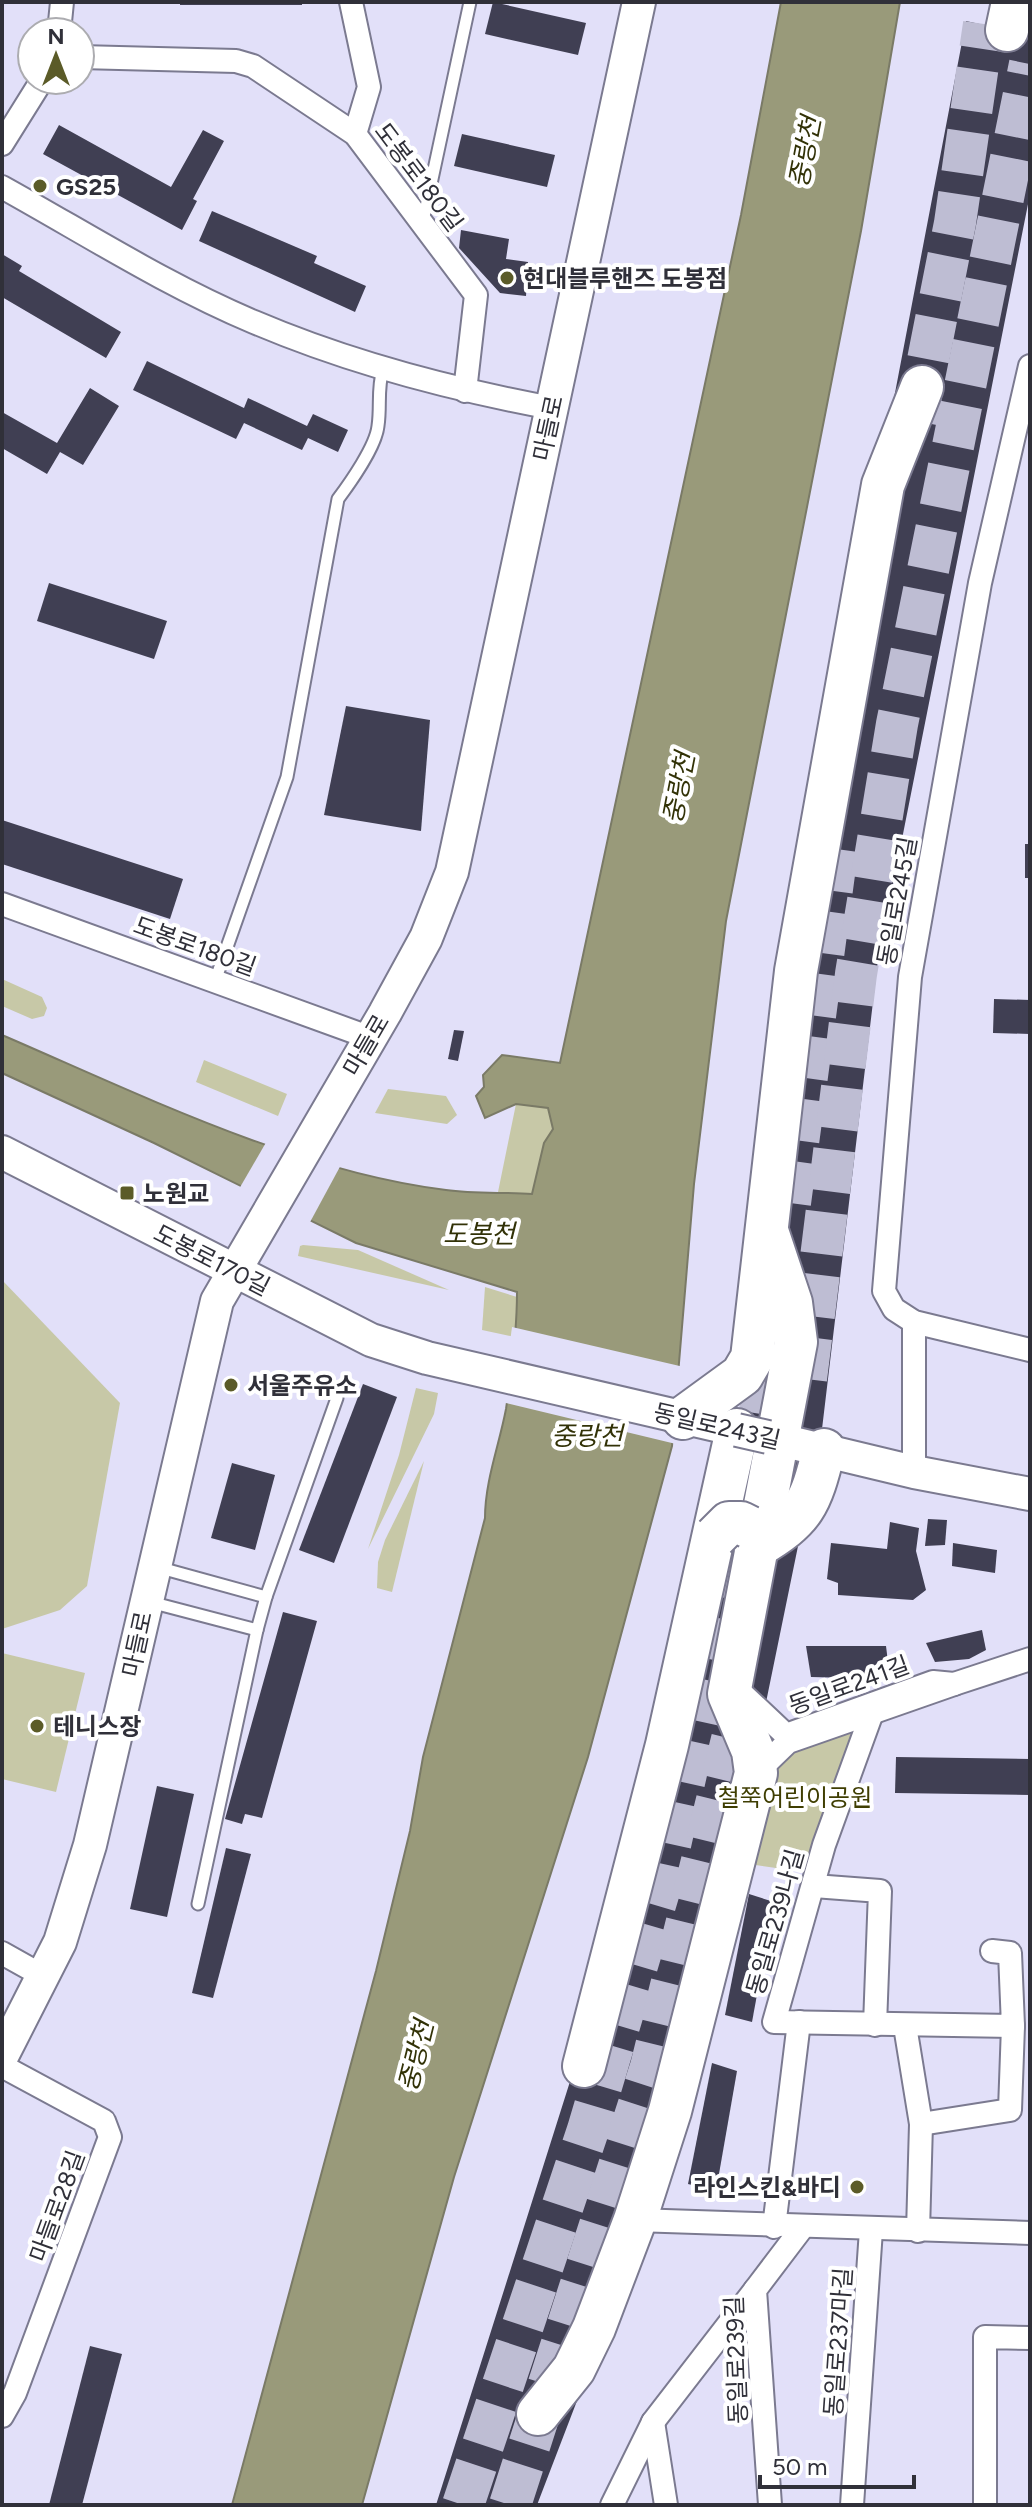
<svg xmlns="http://www.w3.org/2000/svg" width="1032" height="2507" viewBox="0 0 1032 2507" font-family="Figtree,'Noto Sans KR',sans-serif">
<rect width="100%" height="100%" fill="#e2e0f9"/>
<g fill="#c7c8a7">
<path d="M2,979L42,997L47,1008L44,1016L32,1019L2,1006Z"/>
<path d="M204,1060L287,1094L278,1116L196,1082Z"/>
<path d="M388,1089L446,1096L457,1115L447,1124L375,1113Z"/>
<path d="M516,1104L548,1108L553,1129L544,1143L532,1194L498,1192Z"/>
<path d="M303,1245L358,1250L449,1290L298,1256L300,1246Z"/>
<path d="M2,1280L120,1403L87,1586L60,1610L2,1629Z"/>
<path d="M485,1287L517,1297L515,1337L482,1330Z"/>
<path d="M416,1388L438,1393L434,1414L368,1549L399,1455Z"/>
<path d="M424,1461L392,1592L377,1588L378,1562L385,1540Z"/>
<path d="M2,1653L85,1673L56,1792L2,1779Z"/>
<path d="M858,1732L804,1872L742,1863L764,1776L795,1746Z"/>
</g>
<path fill="#999a7a" stroke="#7a7a66" stroke-width="2" d="M781,2H900L861,231L726,921L694,1184L672,1446L588,1757L454,2177L362,2505H232L376,1971L410,1831L423,1757L485,1518C485,1481 499,1446 506,1409C512,1370 517,1331 517,1292L356,1243L154,1143L2,1073V1035C139,1094 297,1172 446,1190C474,1194 504,1192 532,1194L544,1143L553,1129L548,1108L516,1104L485,1118L476,1096L484,1087L483,1075L502,1055L560,1063L741,215Z"/>
<g fill="#e2e0f9">
<path d="M268,1139L342,1163L309,1224L239,1189Z"/>
<path d="M512,1327L684,1367L676,1444L502,1402Z"/>
</g>
<g fill="#403f53">
<rect x="180" y="2" width="122" height="3"/>
<path d="M493,2L586,23L578,55L485,34Z"/>
<path d="M966,21L1030,35V194L878,960L822,1429L763,1717L623,2281L537,2505H436L573,2072L733,1460L836,702Z"/>
<path d="M59,125L171,187L203,130L224,141L193,199L197,201L182,230L43,154Z"/>
<path d="M462,134L555,155L547,187L454,166Z"/>
<path d="M212,211L317,256L314,263L366,286L355,312L199,241Z"/>
<path d="M461,230L509,239L506,259L528,262L526,296L500,293L459,248Z"/>
<path d="M2,254L22,266L19,271L121,332L106,358L2,297Z"/>
<path d="M147,361L244,408L248,398L307,426L313,414L348,430L338,452L308,438L302,450L244,423L236,439L133,390Z"/>
<path d="M90,388L119,406L83,465L60,452L47,474L2,448V412L57,443Z"/>
<path d="M49,583L167,621L154,659L37,621Z"/>
<path d="M346,706L430,720L421,831L324,815Z"/>
<path d="M2,820L183,879L170,919L2,864Z"/>
<rect x="1025" y="844" width="5" height="34"/>
<path d="M994,999L1030,1000V1034L993,1033Z"/>
<path d="M454,1030L464,1031L458,1061L448,1059Z"/>
<path d="M363,1384L397,1397L334,1563L299,1550Z"/>
<path d="M232,1463L275,1475L255,1550L211,1538Z"/>
<path d="M928,1519L947,1520L945,1545L925,1546Z"/>
<path d="M890,1522L919,1528L916,1551L926,1590L913,1600L838,1595V1583L827,1579L831,1543L887,1549Z"/>
<path d="M953,1543L997,1550L995,1573L952,1566Z"/>
<path d="M283,1612L317,1621L262,1818L245,1814L242,1824L225,1819Z"/>
<path d="M982,1630L986,1650L969,1659L935,1662L926,1643Z"/>
<path d="M806,1646H886L890,1679L811,1677Z"/>
<path d="M896,1757L1030,1759V1795L895,1793Z"/>
<path d="M157,1786L194,1794L167,1917L130,1909Z"/>
<path d="M226,1848L251,1854L213,1998L192,1993Z"/>
<path d="M749,1894L774,1902L752,2022L725,2015Z"/>
<path d="M712,2063L737,2071L716,2191L688,2184Z"/>
<path d="M90,2346L122,2354L82,2505H49Z"/>
</g>
<g fill="none" stroke-linecap="round" stroke-linejoin="round">
<g stroke="#bebdd3" stroke-width="42" stroke-dasharray="42 21" stroke-linecap="butt">
<path d="M916,421L955,223L984,24"/>
<path d="M790,1203L838,844"/>
<path d="M806,1379L856,974L897,724L1030,64"/>
<path d="M750,1476L774,1320"/>
<path d="M463,2505L588,2130L662,1881L737,1545"/>
<path d="M510,2505L651,2067L743,1695"/>
</g>
<g stroke="#7b7a90" stroke-width="15">
<g id="lane">
<path d="M423,221L470,2"/>
<path d="M215,981L287,777L338,499C350,483 376,446 378,426C381,406 377,389 383,369"/>
<path d="M157,1567L266,1597L337,1398"/>
<path d="M150,1602L257,1630L266,1597"/>
<path d="M198,1904L257,1630"/>
</g>
</g>
<g stroke="#7b7a90" stroke-width="26">
<g id="street">
<path d="M351,2L369,87L355,134"/>
<path d="M59,32L62,2"/>
<path d="M80,57L236,61L253,66L355,134L476,295L465,391"/>
<path d="M2,144L42,80"/>
<path d="M2,187C85,233 166,285 254,322C350,363 450,389 552,408"/>
<path d="M1030,366L980,583L910,977L884,1291L894,1309L914,1322L1030,1350"/>
<path d="M2,904L371,1038"/>
<path d="M914,1322V1472"/>
<path d="M954,1684L1030,1659"/>
<path d="M736,1688L786,1735L933,1682L954,1684L788,1742L756,1773"/>
<path d="M873,1710L824,1845L774,2022L1013,2026L1010,1953L992,1951"/>
<path d="M814,1886L880,1891L875,2025"/>
<path d="M2,1953L43,1976"/>
<path d="M905,2026L921,2124L918,2231"/>
<path d="M2,2066L104,2121L110,2137L15,2393L2,2416"/>
<path d="M921,2124L1010,2110L1013,2026"/>
<path d="M635,2220L1030,2233"/>
<path d="M774,2227L799,2022"/>
<path d="M653,2422L666,2505"/>
<path d="M612,2505L653,2422L755,2290"/>
<path d="M770,2505L755,2290L802,2228"/>
<path d="M852,2505L871,2230"/>
<path d="M985,2505V2337L1030,2338"/>
</g>
</g>
<g stroke="#7b7a90" stroke-width="36">
<g id="secondary">
<path d="M2,1152L371,1340L427,1358L737,1430"/>
<path d="M768,1437L914,1472L1030,1494"/>
<path d="M2,2056L60,1942L90,1845L217,1301L385,1013L426,938L452,872L639,2"/>
</g>
</g>
<g stroke="#7b7a90" stroke-width="46">
<g id="highway">
<path d="M1007,30L1013,2"/>
<path d="M683,1418L742,1375L752,1358L796,971L883,485L922,387"/>
<path d="M749,1529L756,1547C805,1518 810,1505 824,1450"/>
<path d="M584,2066L667,1745L737,1430"/>
<path d="M538,2414L574,2369L594,2328L635,2220L670,2111L756,1773L753,1751L729,1694L796,1342L791,1303L768,1234"/>
</g>
</g>
<use href="#lane" stroke="#fff" stroke-width="11"/>
<use href="#street" stroke="#fff" stroke-width="22"/>
<use href="#secondary" stroke="#fff" stroke-width="32"/>
<use href="#highway" stroke="#fff" stroke-width="42"/>
<g stroke="#7b7a90" stroke-width="36" stroke-linecap="butt">
<path id="secondary-bridge" d="M737,1430L768,1437"/>
</g>
<g stroke="#7b7a90" stroke-width="46" stroke-linecap="butt">
<path id="highway-bridge" d="M715,1537L729,1523H741L749,1527"/>
</g>
<use href="#secondary-bridge" stroke="#fff" stroke-width="32"/>
<use href="#highway-bridge" stroke="#fff" stroke-width="42"/>
</g>
<g fill="#5b5b28" stroke="#fff" stroke-width="3">
<circle cx="40" cy="186" r="8"/>
<circle cx="507" cy="278" r="8"/>
<rect x="119" y="1185" width="16" height="16" rx="4"/>
<circle cx="231" cy="1385" r="8"/>
<circle cx="37" cy="1726" r="8"/>
<circle cx="857" cy="2187" r="8"/>
</g>
<g text-anchor="middle" dominant-baseline="central" stroke-width="8" stroke-linejoin="round" paint-order="stroke">
<g font-size="24" fill="#303039" stroke="#fff">
<text transform="translate(419 177) rotate(53)">도봉로180길</text>
<text transform="translate(548 428) rotate(-78)">마들로</text>
<text transform="translate(897 901) rotate(-80)">동일로245길</text>
<text transform="translate(195 946) rotate(20)">도봉로180길</text>
<text transform="translate(366 1045) rotate(-60)">마들로</text>
<text transform="translate(212 1260) rotate(27)">도봉로170길</text>
<text transform="translate(717 1426) rotate(13)">동일로243길</text>
<text transform="translate(137 1644) rotate(-78)">마들로</text>
<text transform="translate(849 1685) rotate(-20)">동일로241길</text>
<text transform="translate(775 1922) rotate(-74)">동일로239나길</text>
<text transform="translate(57 2206) rotate(-70)">마들로28길</text>
<text transform="translate(838 2342) rotate(-86)">동일로237마길</text>
<text transform="translate(736 2360) rotate(-92)">동일로239길</text>
</g>
<g font-size="24" font-weight="bold" fill="#303039" stroke="#fff" text-anchor="start">
<text x="56" y="186">GS25</text>
<text x="523" y="278">현대블루핸즈 도봉점</text>
<text x="143" y="1193">노원교</text>
<text x="247" y="1385">서울주유소</text>
<text x="53" y="1726">테니스장</text>
<text x="841" y="2187" text-anchor="end">라인스킨&amp;바디</text>
</g>
<g font-size="24" fill="#3f3e02" stroke="#fff">
<text x="795" y="1797">철쭉어린이공원</text>
</g>
<g font-size="26" font-style="italic" fill="#323207" stroke="#fff">
<text transform="translate(805 152) rotate(-79)">중랑천</text>
<text transform="translate(679 788) rotate(-79)">중랑천</text>
<text x="479" y="1234">도봉천</text>
<text x="587" y="1436">중랑천</text>
<text transform="translate(416 2056) rotate(-76)">중랑천</text>
</g>
</g>
<rect width="1032" height="2507" fill="none" stroke="#303039" stroke-width="8"/>
<g transform="translate(56 56)"><circle r="38" fill="#ffffff" stroke="#acacb0" stroke-width="2"/>
<path d="M0-6L14 30L0 20L-14 30Z" fill="#5b5b28"/>
<text y="-12" font-size="22" font-weight="bold" text-anchor="middle" fill="#303039">N</text>
</g>
<path d="M760 2475v12h154v-12" fill="none" stroke="#303039" stroke-width="4"/>
<text x="772" y="2475" font-size="24" fill="#303039" stroke="#ffffff" stroke-width="6" paint-order="stroke">50 m</text>
</svg>
